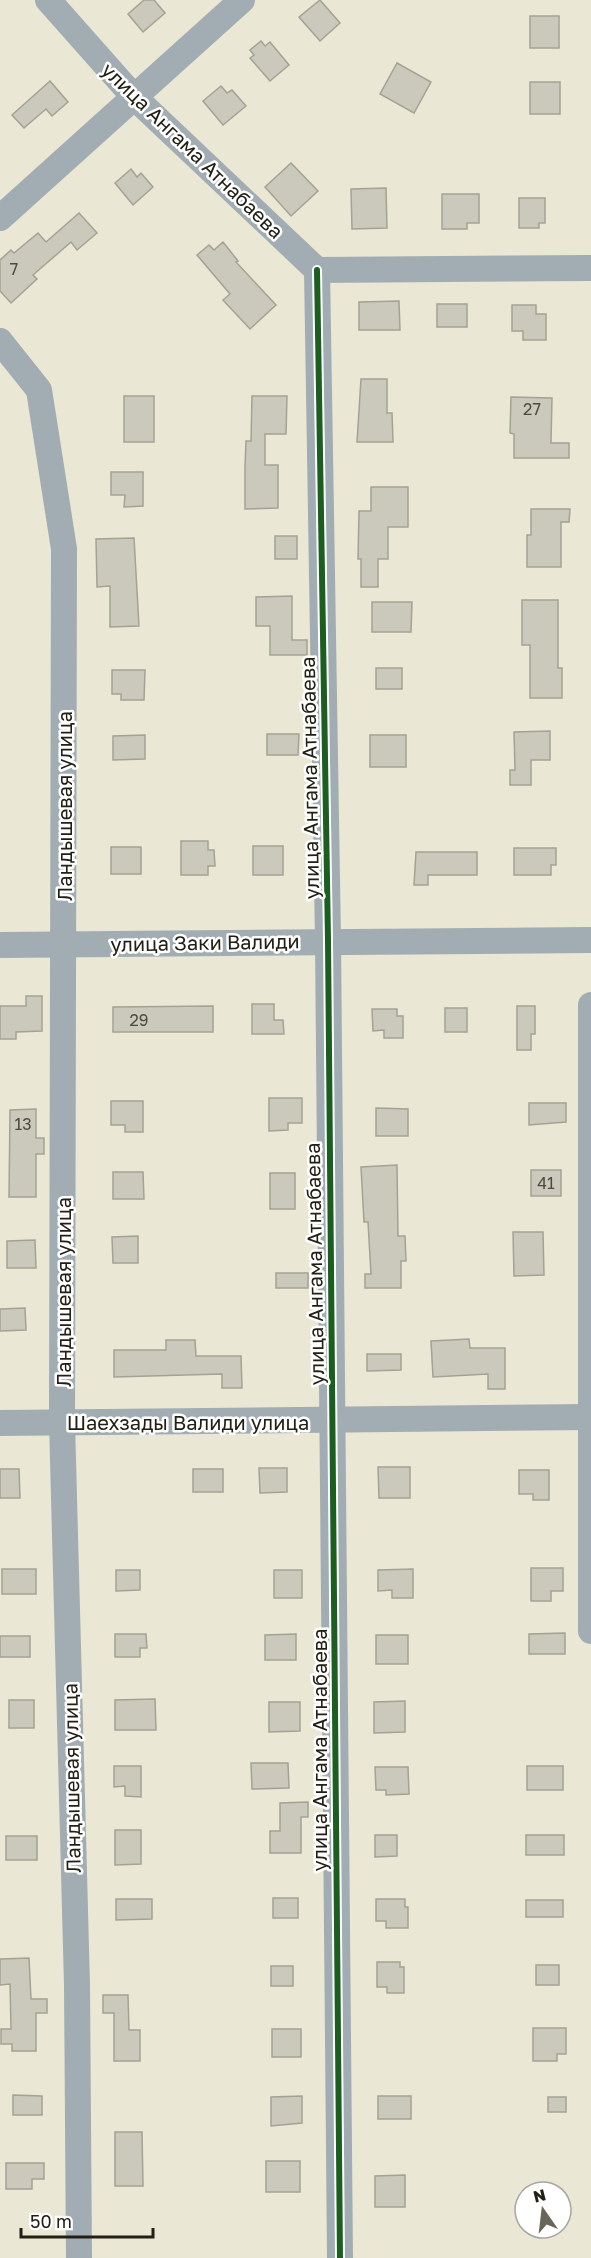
<svg xmlns="http://www.w3.org/2000/svg" width="591" height="2258" viewBox="0 0 591 2258" font-family="'Golos Text',sans-serif">
<rect width="100%" height="100%" fill="#eae7d5"/>
<g fill="#cbc9bb" stroke="#a4a294" stroke-width="1.5">
<path d="M144,0H154L165,13L143,32L128,14Z"/>
<path d="M320,0L340,23L320,41L299,17Z"/>
<rect x="530" y="16" width="29" height="32"/>
<path d="M261,41L265,46L270,42L289,65L270,81L250,58L254,55L250,50Z"/>
<path d="M397,63L431,82L414,113L380,94Z"/>
<path d="M50,81L68,102L52,116L46,109L24,128L12,115Z"/>
<rect x="530" y="82" width="30" height="32"/>
<path d="M221,86L227,93L232,90L246,106L223,125L203,101Z"/>
<path d="M291,163L318,191L291,216L265,187Z"/>
<path d="M131,169L137,177L141,173L153,187L133,205L115,183Z"/>
<path d="M386,188L387,228L352,229L351,189Z"/>
<path d="M442,194H479V223H467V229H442Z"/>
<path d="M519,198H545V223H539V228H519Z"/>
<path d="M79,213L97,233L77,250L71,242L33,275L37,279L11,303L0,291V260L11,250L14,253L38,233L46,242Z"/>
<path d="M223,242L238,261L236,262L276,305L250,329L223,300L230,294L197,255L209,245L214,250Z"/>
<path d="M399,301L400,330H359V302Z"/>
<rect x="437" y="304" width="30" height="23"/>
<path d="M512,305H536V314H546V340H523V331H512Z"/>
<path d="M361,379H387V413H392L393,442H357Z"/>
<rect x="124" y="396" width="30" height="46"/>
<path d="M252,396H287L286,434H265V465H278V508L245,509V466L246,441H251Z"/>
<path d="M511,397L552,398L551,443H569V458H514V434L510,433Z"/>
<path d="M111,472H143V506L124,507L125,495H111Z"/>
<path d="M371,487H408V527H388V559H378V587H361V559H358L359,511H371Z"/>
<path d="M531,509H570L569,522H561V567H527V535H531Z"/>
<rect x="275" y="536" width="22" height="23"/>
<path d="M134,538L139,626L110,627V586L97,587L96,539Z"/>
<path d="M292,596V640H307V655H270V626H256V597Z"/>
<path d="M522,600H558V668H562V698H530V645H522Z"/>
<path d="M372,602H412L411,632H372Z"/>
<rect x="376" y="668" width="26" height="21"/>
<path d="M112,670H145L144,700H121V694H112Z"/>
<path d="M550,731V760H531V785H510V770H515L514,732Z"/>
<path d="M267,734H299L298,755H267Z"/>
<path d="M145,735V759L113,760V736Z"/>
<rect x="370" y="735" width="36" height="32"/>
<path d="M181,841H208V850H214L215,866H208V875H181Z"/>
<rect x="253" y="846" width="30" height="29"/>
<rect x="111" y="847" width="30" height="27"/>
<path d="M514,848H556V865H551V875H514Z"/>
<path d="M416,852H477V875H428V885H414Z"/>
<path d="M26,996H42V1031L16,1032V1039H0V1006H26Z"/>
<path d="M252,1004H274V1020H283L284,1034H252Z"/>
<path d="M213,1006V1032H113V1007Z"/>
<path d="M517,1006H535V1034H531V1050H517Z"/>
<rect x="445" y="1008" width="22" height="24"/>
<path d="M372,1009H397V1016H403V1038H384V1030L373,1031Z"/>
<path d="M269,1098H302V1123H288V1130L269,1131Z"/>
<path d="M111,1101H143V1132H125V1125H111Z"/>
<path d="M529,1103H566V1122L529,1125Z"/>
<path d="M376,1108L408,1109V1136H376Z"/>
<path d="M36,1109V1138H44V1154H36V1197H9L10,1110Z"/>
<path d="M397,1165L398,1236H405L406,1261H401V1288H365V1274H371L368,1222H364L361,1167Z"/>
<rect x="531" y="1170" width="30" height="26"/>
<path d="M113,1172H143L144,1199H113Z"/>
<rect x="270" y="1173" width="25" height="36"/>
<path d="M513,1232H543L544,1275L514,1276Z"/>
<path d="M138,1236V1263H113L112,1237Z"/>
<path d="M35,1240L36,1268H7V1241Z"/>
<rect x="276" y="1273" width="32" height="15"/>
<path d="M25,1308L26,1330L0,1331V1309Z"/>
<path d="M469,1339L470,1348H505V1389H488V1374L433,1377L431,1341Z"/>
<path d="M166,1340H195L196,1356H241L242,1388H222V1374L114,1377V1350H166Z"/>
<path d="M367,1354H401V1370L367,1371Z"/>
<path d="M378,1467H410V1498H379Z"/>
<path d="M259,1468H287V1492L260,1493Z"/>
<path d="M0,1469H19L20,1498H0Z"/>
<rect x="193" y="1469" width="30" height="23"/>
<path d="M519,1470H549V1500H533V1494H519Z"/>
<path d="M531,1568H563V1591H551V1601H531Z"/>
<rect x="2" y="1569" width="34" height="25"/>
<path d="M413,1569V1598H392V1590L378,1591V1570Z"/>
<path d="M116,1570H140V1590L116,1591Z"/>
<rect x="274" y="1570" width="28" height="28"/>
<path d="M565,1633V1654H529V1634Z"/>
<path d="M115,1634H146L147,1648H140V1657H115Z"/>
<path d="M296,1634V1660H265V1635Z"/>
<rect x="376" y="1635" width="32" height="29"/>
<rect x="0" y="1636" width="30" height="21"/>
<path d="M155,1699L156,1730H115V1700Z"/>
<rect x="9" y="1700" width="25" height="28"/>
<path d="M405,1701V1732L374,1733V1702Z"/>
<path d="M269,1702H300V1731L269,1732Z"/>
<path d="M251,1763H288L289,1788L252,1789Z"/>
<path d="M114,1766H141V1797L125,1796V1786L114,1787Z"/>
<rect x="527" y="1766" width="36" height="24"/>
<path d="M375,1767H408L409,1794L386,1795V1790H376Z"/>
<path d="M308,1802V1817H301V1853H270V1831H280V1803Z"/>
<path d="M115,1830H141V1864L115,1865Z"/>
<path d="M375,1835H397V1856L375,1857Z"/>
<rect x="526" y="1835" width="38" height="20"/>
<rect x="6" y="1836" width="31" height="24"/>
<rect x="273" y="1898" width="25" height="20"/>
<path d="M116,1899H152V1919L116,1920Z"/>
<path d="M376,1899H405V1907H408V1928H386V1921H376Z"/>
<rect x="526" y="1900" width="37" height="17"/>
<path d="M29,1958L31,1999H47V2013H36V2051H12V2044H1V2029H11L10,1984L0,1985V1959Z"/>
<path d="M377,1962H400V1967H404V1993H387V1987H377Z"/>
<rect x="536" y="1965" width="23" height="20"/>
<rect x="271" y="1966" width="22" height="20"/>
<path d="M103,1995H128L129,2030H140V2061H114V2013H103Z"/>
<path d="M533,2028H566V2054H557V2061H533Z"/>
<rect x="272" y="2029" width="29" height="28"/>
<path d="M13,2095L42,2096V2115H13Z"/>
<path d="M302,2096V2123L271,2126V2097Z"/>
<rect x="378" y="2096" width="33" height="23"/>
<rect x="548" y="2097" width="18" height="15"/>
<path d="M115,2132H142L143,2186H115Z"/>
<rect x="266" y="2161" width="34" height="31"/>
<path d="M6,2163H44V2179H32V2189H6Z"/>
<path d="M405,2175V2207H375V2176Z"/>
</g>
<g fill="none" stroke-linecap="round" stroke-linejoin="round">
<g stroke="#a1adb2" stroke-width="26">
<path d="M48,0L134,97L317,270L591,268"/>
<path d="M0,218L242,0"/>
<path d="M317,270L328,940L340,2258"/>
<path d="M0,341L39,390L64,549L62,1422L77,1985L79,2258"/>
<path d="M0,945L591,940"/>
<path d="M591,1005V1631"/>
<path d="M0,1423L591,1417"/>
</g>
<g stroke="#fff" stroke-width="10">
<path id="cycleway" d="M317,270L328,940L340,2258"/>
</g>
<use href="#cycleway" stroke="#1b5e20" stroke-width="6"/>
</g>
<g text-anchor="middle" dominant-baseline="central" stroke-width="5" stroke-linejoin="round" paint-order="stroke">
<g font-size="16" fill="#4c4a3e">
<text x="14" y="269">7</text>
<text x="532" y="409">27</text>
<text x="139" y="1020">29</text>
<text x="23" y="1124">13</text>
<text x="546" y="1183">41</text>
</g>
<g font-size="20" fill="#222014" stroke="#fff">
<text transform="translate(193 150) rotate(44)">улица Ангама Атнабаева</text>
<text transform="translate(309 778) rotate(-91)">улица Ангама Атнабаева</text>
<text transform="translate(64 806) rotate(-90)">Ландышевая улица</text>
<text transform="translate(205 942) rotate(-1)">улица Заки Валиди</text>
<text transform="translate(314 1264) rotate(-91)">улица Ангама Атнабаева</text>
<text transform="translate(63 1292) rotate(-90)">Ландышевая улица</text>
<text x="188" y="1422">Шаехзады Валиди улица</text>
<text transform="translate(319 1750) rotate(-90)">улица Ангама Атнабаева</text>
<text transform="translate(71 1778) rotate(-91)">Ландышевая улица</text>
</g>
</g>
<g transform="translate(543 2210) rotate(346)"><circle r="28" fill="#ffffff" stroke="#a7a6a1" stroke-width="1.5"/>
<path d="M0-4.5L10 22L0 15L-10 22Z" fill="#686658"/>
<text y="-9" font-size="16" font-weight="bold" text-anchor="middle" fill="#222014">N</text>
</g>
<path d="M21 2228v9h132v-9" fill="none" stroke="#222014" stroke-width="3"/>
<text x="30" y="2228" font-size="18" fill="#222014" stroke="#ffffff" stroke-width="4.5" paint-order="stroke">50 m</text>
</svg>
